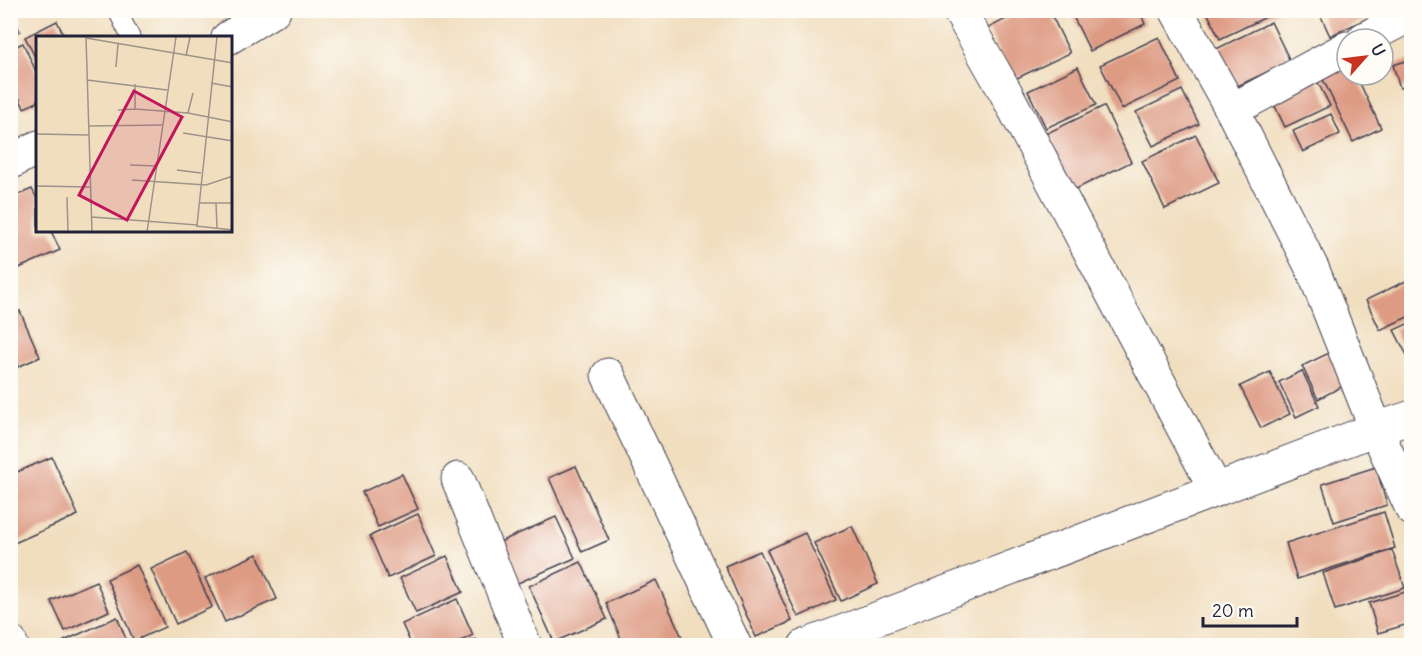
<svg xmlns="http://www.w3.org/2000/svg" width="1422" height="656" viewBox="0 0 1422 656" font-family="Delius,sans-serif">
<rect width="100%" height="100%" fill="#fdfcf7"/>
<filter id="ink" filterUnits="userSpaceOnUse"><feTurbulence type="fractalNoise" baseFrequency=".0167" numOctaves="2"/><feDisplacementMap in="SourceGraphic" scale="12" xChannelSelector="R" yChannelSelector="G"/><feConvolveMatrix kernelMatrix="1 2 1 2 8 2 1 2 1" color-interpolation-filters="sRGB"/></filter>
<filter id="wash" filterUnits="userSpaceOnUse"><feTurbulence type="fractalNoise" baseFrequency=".008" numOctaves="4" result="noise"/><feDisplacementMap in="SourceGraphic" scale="24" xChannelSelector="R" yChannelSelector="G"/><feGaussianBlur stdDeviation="1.35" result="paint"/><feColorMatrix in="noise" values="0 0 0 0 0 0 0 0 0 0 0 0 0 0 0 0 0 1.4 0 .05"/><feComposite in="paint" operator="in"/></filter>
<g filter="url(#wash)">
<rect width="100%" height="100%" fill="#f1debf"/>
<g id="blocks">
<g fill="#de9b84">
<path d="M1024,10H1049L1070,53L1013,80L988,28Z"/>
<path d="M1080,10H1139L1145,24L1090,51L1072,14Z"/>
<path d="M1206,10H1281L1220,39Z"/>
<path d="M1318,10H1367L1370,17L1330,36Z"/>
<path d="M10,13L20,31L10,36Z"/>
<path d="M57,21L65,38H38V63L25,37Z"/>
<path d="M1271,22L1290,61L1227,91L1208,53Z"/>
<path d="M1159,37L1180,81L1122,109L1100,65Z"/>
<path d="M23,43L38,76V102L24,108L10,77V49Z"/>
<path d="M1412,59V84L1400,88L1393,65Z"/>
<path d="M1347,60V75H1356L1381,128L1353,142L1320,73Z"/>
<path d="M1078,67L1096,105L1046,128L1028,91Z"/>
<path d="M1316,79L1330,106L1285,127L1272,100Z"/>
<path d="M1182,90L1199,124L1153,146L1136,112Z"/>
<path d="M10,95L16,106L10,108Z"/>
<path d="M1104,106L1131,162L1070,192L1043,135Z"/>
<path d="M1331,114L1340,134L1303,152L1293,131Z"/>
<path d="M1196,135L1219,183L1165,209L1142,161Z"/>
<path d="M32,189L38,201V231H51L60,250L10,272V198Z"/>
<path d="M1412,278V315L1380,330L1366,300Z"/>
<path d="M20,311L40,357L13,369L10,364V315Z"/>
<path d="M1412,322V365L1394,330Z"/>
<path d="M1331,352L1347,384L1318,399L1302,366Z"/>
<path d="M1302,371L1319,406L1296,417L1279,382Z"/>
<path d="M1270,372L1290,414L1261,428L1240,386Z"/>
<path d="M52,457L78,515L12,544L10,541V475Z"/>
<path d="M576,466L609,540L582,552L549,478Z"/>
<path d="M1376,467L1387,505L1334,522L1322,484Z"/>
<path d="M402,474L418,509L378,527L362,492Z"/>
<path d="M1384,512L1395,548L1297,579L1286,543Z"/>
<path d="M418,514L436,556L388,578L370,536Z"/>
<path d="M556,517L575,558L511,586L493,545Z"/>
<path d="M852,526L878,584L841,601L814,543Z"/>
<path d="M805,533L836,600L798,617L767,550Z"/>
<path d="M1392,550L1405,588L1335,610L1323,573Z"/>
<path d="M760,551L792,621L756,637L725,566Z"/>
<path d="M187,552L212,607L176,624L151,569Z"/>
<path d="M257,554L277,599L225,622L205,578Z"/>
<path d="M447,556L463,592L416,613L400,578Z"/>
<path d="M581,562L607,619L554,642L529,586Z"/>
<path d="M137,565L165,627L134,641L107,579Z"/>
<path d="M656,580L686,646H624L606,603Z"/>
<path d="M96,581L109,611L65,631L51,601Z"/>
<path d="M1412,590V623L1378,633L1369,603Z"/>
<path d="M457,599L473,635L451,646H412L402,624Z"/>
<path d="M117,617L129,646H66L64,641Z"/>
<path d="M476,639L479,646H462Z"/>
</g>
</g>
</g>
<g filter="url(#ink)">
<use href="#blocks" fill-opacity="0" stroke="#413e4f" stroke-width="1.5"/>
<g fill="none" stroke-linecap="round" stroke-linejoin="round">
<g stroke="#413e4f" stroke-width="20">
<path id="service" d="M117,10L131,38"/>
</g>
<g stroke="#413e4f" stroke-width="35">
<g id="minor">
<path d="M959,10L1006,93L1216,490"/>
<path d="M1176,10L1232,110L1347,48"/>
<path d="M1364,39L1412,14"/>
<path d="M1232,110L1313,270L1376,429L1412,509"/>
<path d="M608,375L735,646"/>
<path d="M458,479L525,646"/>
<path d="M10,642L12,646"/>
<path d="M805,646L1376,429L1412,417"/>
</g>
</g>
<g stroke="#413e4f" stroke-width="35">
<g id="tertiary">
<path d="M228,38L274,10"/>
<path d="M10,163L38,147"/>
</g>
</g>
<use href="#service" stroke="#fff" stroke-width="18"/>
<use href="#minor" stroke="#fff" stroke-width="33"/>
<use href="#tertiary" stroke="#fff" stroke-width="33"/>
</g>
</g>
<g transform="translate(36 36)">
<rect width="196" height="196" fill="#f1debf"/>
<path fill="none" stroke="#9e938a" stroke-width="1.5" d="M50,1L56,196M50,2L197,27M150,20L154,1M80,31L82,8M51,44L131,54M175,47L197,51M99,73L152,77L197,86M82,74L99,73V48M152,77L157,57M53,90L126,89M147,97L197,105M0,98L53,99M94,129L121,130M141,134L165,137M96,144L170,149L197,140M0,150L55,151M31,161L32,196M163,167H197M180,167L181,192M56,181L161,189L181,1M160,190L197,194M111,196L140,1"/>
<path fill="#c2185b" fill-opacity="0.15" stroke="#c2185b" stroke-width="3" d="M98,55L146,81L91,184L43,159Z"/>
<rect width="196" height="196" fill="none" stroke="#22223b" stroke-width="3"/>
</g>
<rect width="1422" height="656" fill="none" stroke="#fdfcf7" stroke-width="36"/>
<g transform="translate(1365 57) rotate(62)"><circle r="28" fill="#fdfcf7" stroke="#a5a5ac" stroke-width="1.5"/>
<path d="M0-4.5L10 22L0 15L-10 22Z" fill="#c8321e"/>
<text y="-9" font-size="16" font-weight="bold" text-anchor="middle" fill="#22223b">U</text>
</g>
<path d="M1203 617v9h94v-9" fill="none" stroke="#22223b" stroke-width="3"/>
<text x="1212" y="617" font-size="18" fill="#22223b" stroke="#fdfcf7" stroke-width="4.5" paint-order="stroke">20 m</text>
</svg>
